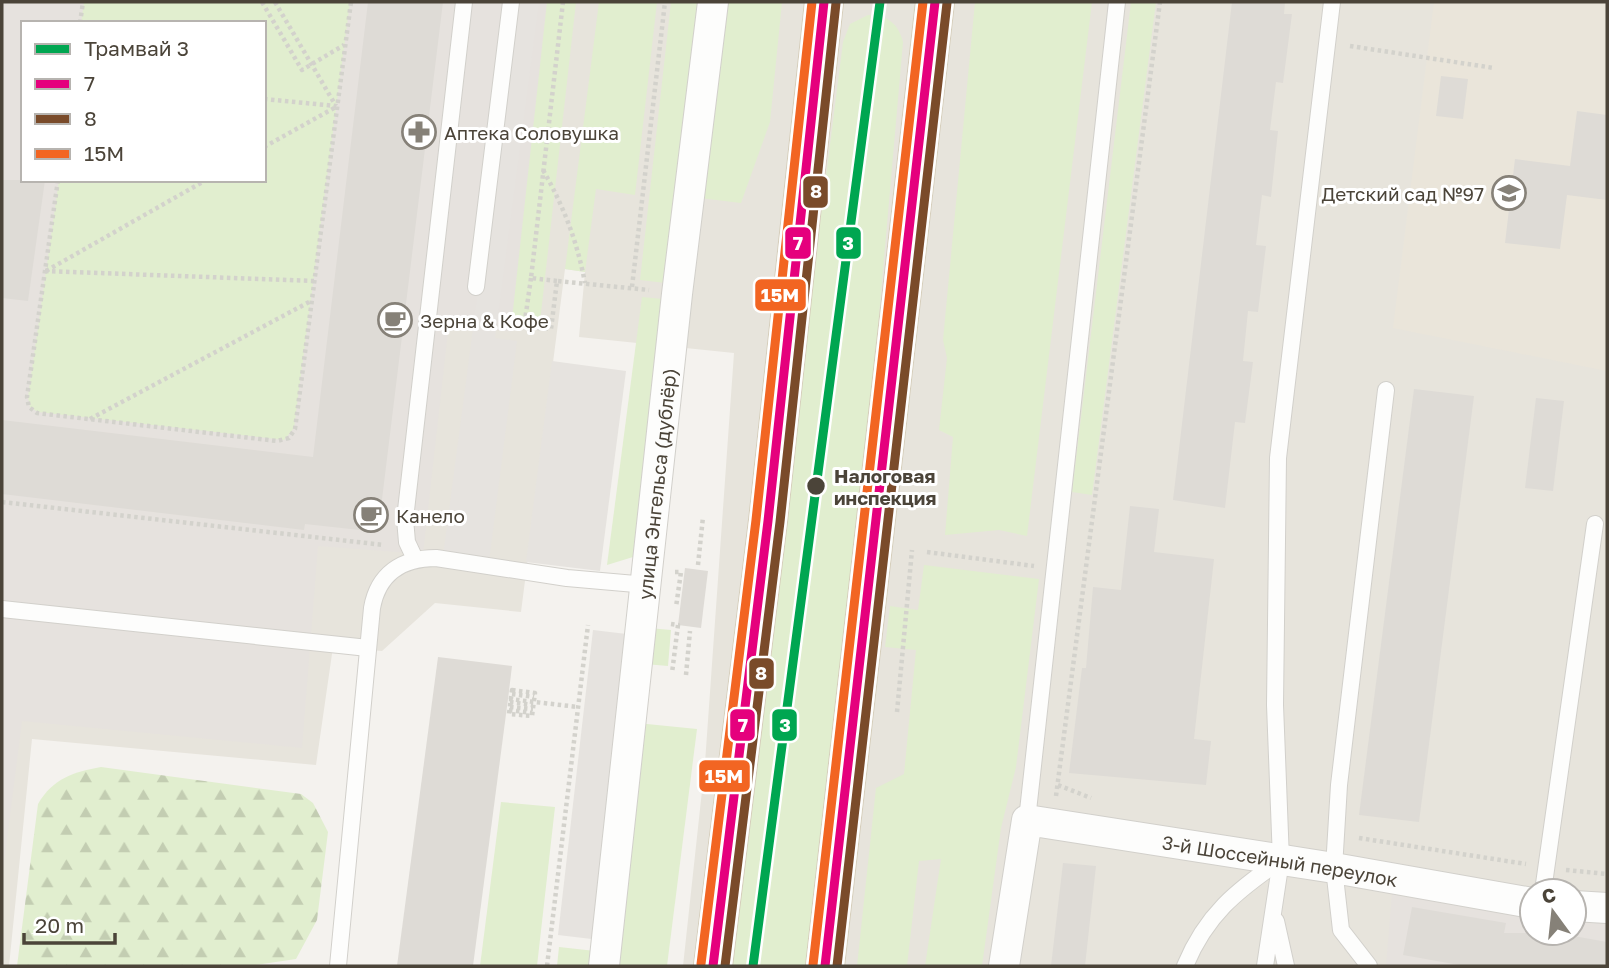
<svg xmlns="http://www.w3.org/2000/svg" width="1609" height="968" viewBox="0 0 1609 968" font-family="'Golos Text',sans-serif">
<defs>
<pattern id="forest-firs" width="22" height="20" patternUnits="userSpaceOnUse" patternTransform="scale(1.75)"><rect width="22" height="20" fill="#e1eecf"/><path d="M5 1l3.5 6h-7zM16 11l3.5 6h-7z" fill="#c3cdb2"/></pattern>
</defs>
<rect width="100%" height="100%" fill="#f4f2ee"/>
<path fill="#e7e4dc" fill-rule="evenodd" d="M2,2H1607V966H683L705,763L734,353L579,337L585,272L565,269L521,612L435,603L382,651L333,647L316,765L32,739L9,966H2ZM23,23H264V180H23ZM1532,891H1574V933H1532Z"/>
<g fill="#e6e2de" fill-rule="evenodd">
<path d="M2,2H547L511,332L449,323L423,554L318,546L302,748L22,721L2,879ZM23,23H264V180H23Z"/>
<path d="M1392,893L1532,916V933H1574V921L1607,924V966H1386Z"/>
</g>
<path fill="#eae5da" d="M1434,2H1607V371L1393,328Z"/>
<g fill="#e1eecf">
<path d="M84,2H350L294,428L284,440L38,412L30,407L28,397L59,180H264V23H81Z"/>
<path d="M547,2H576L540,322L512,319Z"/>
<path d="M599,2H657L635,195L596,189L585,272L565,269Z"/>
<path d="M671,2H705L674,284L640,280Z"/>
<path d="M724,2H782L770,122L741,203L700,198Z"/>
<path d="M975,2H1092L1027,536L999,530L945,535L953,437L939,430L947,358L943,340Z"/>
<path d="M1131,2H1156L1092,495L1072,492Z"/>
<path d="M868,15C887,15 898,23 903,42L848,670L812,966H726L843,42L850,24Z"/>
<path d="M642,297L673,300L646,553L607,565Z"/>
<path d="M924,565L1039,579L1016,767L1001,828L982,966H925L941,859L919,861L907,966H857L876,788L904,774L916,650L885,647L890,606L918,610Z"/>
<path d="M649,628L671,630L668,666L645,664Z"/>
<path d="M637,723L697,729L667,966H611Z"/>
<path d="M501,802L555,807L537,966H480Z"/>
<path d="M559,947L595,951L593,966H557Z"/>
</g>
<path fill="url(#forest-firs)" d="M101,767L301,794L313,803L328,832L317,920L296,959L248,966H17L38,804C53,778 74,772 101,767Z"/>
<g fill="#e6e3df">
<path d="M516,2H539L495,338L517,341L489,562L443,556Z"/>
<path d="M552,361L626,371L600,571L526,562Z"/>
<path d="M593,630L635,635L600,940L558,935Z"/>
</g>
<g fill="#dedbd6">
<path d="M368,2H443L378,532L305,524L304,530L2,494V420L313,457Z"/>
<path d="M1232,2H1285L1284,14H1292L1283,83L1276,82L1270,130L1278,131L1271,197L1262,195L1256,245L1266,246L1258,312L1248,311L1243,361L1253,362L1245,423L1235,422L1225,508L1173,500Z"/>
<path d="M1441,76L1468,79L1463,119L1436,116Z"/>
<path d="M1577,111L1607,115V200L1567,195L1560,249L1505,243L1515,159L1570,166Z"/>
<path d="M2,180H45L28,301L2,298Z"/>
<path d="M1414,389L1474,396L1419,822L1359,815Z"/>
<path d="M1536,398L1564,401L1553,491L1525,488Z"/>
<path d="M1130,506L1159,509L1154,552L1214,559L1194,739L1211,741L1206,785L1069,773L1082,668H1086L1093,587L1121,590Z"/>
<path d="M685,568L708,571L701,628L678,625Z"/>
<path d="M438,657L512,666L508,699L473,966H397Z"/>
<path d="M1063,863L1096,866L1085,966H1051Z"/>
<path d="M1412,907L1506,923L1504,933H1557L1607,942V966H1465L1403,955Z"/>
</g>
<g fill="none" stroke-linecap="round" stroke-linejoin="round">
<g stroke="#d2d0cb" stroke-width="18">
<g id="lane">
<path d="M476,287L511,2"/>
<path d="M415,559L407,542L405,519L464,2"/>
<path d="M2,609L368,648"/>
<path d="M1027,820L1117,2"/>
<path d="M1543,891L1595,524"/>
<path d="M1276,921L1286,966"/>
<path d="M338,966L372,608C378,574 402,558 436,558L567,578L647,585"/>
<path d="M1185,966C1206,915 1236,891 1281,860L1275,705L1278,458L1332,2"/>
<path d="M1265,966L1281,860"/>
<path d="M1369,966L1341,930L1334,868L1339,785L1386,390"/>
</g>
</g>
<g stroke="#d2d0cb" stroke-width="32">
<g id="street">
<path d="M1574,906L1607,908"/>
<path id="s1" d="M604,966L677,294L713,2"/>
<path id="s2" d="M1004,966L1027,820L1334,868L1532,903"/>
</g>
</g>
<g stroke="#d6cebb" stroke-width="40">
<g id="primary">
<path d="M713,966L768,521L824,2"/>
<path d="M825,966L935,2"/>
</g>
</g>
<g stroke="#d3d2cc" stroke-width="4.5" stroke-dasharray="3.5 3.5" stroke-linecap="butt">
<path d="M262,2L302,70L344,45"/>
<path d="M275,2L336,106"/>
<path d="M80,23L83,2"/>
<path d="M1350,46L1494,68"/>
<path d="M264,99L336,106"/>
<path d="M264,147L336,107"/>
<path d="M543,170C564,207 577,241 585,283"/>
<path d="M58,180L27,397L29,407L37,413L277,441L289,438L295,429L351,2"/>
<path d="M45,271L314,281"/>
<path d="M46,271L206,180"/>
<path d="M531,278L524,327L551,329L557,281L649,290"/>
<path d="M557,281L531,278L563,2"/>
<path d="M632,287L665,2"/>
<path d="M90,419L311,301"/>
<path d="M2,502L384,545"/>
<path d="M927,552L1034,566"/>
<path d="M698,565L703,517"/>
<path d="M675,572H681L676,607"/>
<path d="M671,624L678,625L672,673"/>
<path d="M686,675L690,631"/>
<path d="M512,690L535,693L532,716L509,714Z"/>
<path d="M512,694L534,697"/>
<path d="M509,699L578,707"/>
<path d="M510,702L533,705"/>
<path d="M510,707L533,709"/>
<path d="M509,710L532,713"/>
<path d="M897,712L912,550"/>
<path d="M1058,785L1091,798"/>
<path d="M1056,796L1160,2"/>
<path d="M1359,838L1526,864"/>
<path d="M1566,870L1607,874"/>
<path d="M547,966L588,625"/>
</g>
<use href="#lane" stroke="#fdfdfc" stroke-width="16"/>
<use href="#street" stroke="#fdfdfc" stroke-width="30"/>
<use href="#primary" stroke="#f2efe6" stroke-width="38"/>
<g stroke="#fff" stroke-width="14">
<g id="bus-1">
<path d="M713,966L768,521L824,2"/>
<path d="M825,966L935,2"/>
</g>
</g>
<g stroke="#fff" stroke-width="14">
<g id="bus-2">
<path d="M725,966L780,522L836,3"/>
<path d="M837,966L947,3"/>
</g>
</g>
<g stroke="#fff" stroke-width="14">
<g id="bus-3">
<path d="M701,964L756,520L812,2"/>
<path d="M813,965L923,2"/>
</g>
</g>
<use href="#bus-1" stroke="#e5007d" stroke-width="9"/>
<use href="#bus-2" stroke="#7a4b2a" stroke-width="9"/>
<use href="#bus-3" stroke="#f26522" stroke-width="9"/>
<g stroke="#fff" stroke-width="14">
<path id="tram-1" d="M753,966L880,2"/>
</g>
<use href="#tram-1" stroke="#00a651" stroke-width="9"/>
</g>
<defs>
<g id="pharmacy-ring" transform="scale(1.75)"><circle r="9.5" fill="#fff" stroke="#868178" stroke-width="1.5"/><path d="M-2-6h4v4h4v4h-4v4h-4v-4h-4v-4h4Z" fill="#868178"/></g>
<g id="school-ring" transform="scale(1.75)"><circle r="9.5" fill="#fff" stroke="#868178" stroke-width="1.5"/><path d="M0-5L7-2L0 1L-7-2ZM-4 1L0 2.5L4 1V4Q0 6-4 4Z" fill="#868178"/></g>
<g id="cafe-ring" transform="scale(1.75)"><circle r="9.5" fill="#fff" stroke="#868178" stroke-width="1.5"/><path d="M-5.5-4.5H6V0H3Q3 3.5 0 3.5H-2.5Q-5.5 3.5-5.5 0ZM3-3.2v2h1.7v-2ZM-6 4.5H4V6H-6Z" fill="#868178"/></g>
</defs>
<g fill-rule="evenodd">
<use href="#pharmacy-ring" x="419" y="132"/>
<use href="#school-ring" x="1509" y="193"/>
<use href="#cafe-ring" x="395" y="320"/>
<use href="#cafe-ring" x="371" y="515"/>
</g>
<circle fill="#4b4439" stroke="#fff" stroke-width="2.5" cx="816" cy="486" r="10"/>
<g text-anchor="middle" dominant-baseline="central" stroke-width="6" stroke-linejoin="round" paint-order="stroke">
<g font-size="19" fill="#4b4439" stroke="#fff" text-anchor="start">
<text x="444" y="132">Аптека Соловушка</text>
<text x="1484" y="193" text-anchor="end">Детский сад №97</text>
<text x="420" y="320">Зерна &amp; Кофе</text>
<text x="396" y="515">Канело</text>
</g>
<g font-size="19" font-weight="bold" fill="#4b4439" stroke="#fff" text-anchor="start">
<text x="834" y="475">Налоговая<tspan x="834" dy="22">инспекция</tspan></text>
</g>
<g font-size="19" fill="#4b4439" stroke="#fff">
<text stroke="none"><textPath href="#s1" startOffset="485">улица Энгельса (дублёр)</textPath></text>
<text stroke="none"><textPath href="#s2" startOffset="404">3-й Шоссейный переулок</textPath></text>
</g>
</g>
<g stroke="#fff" stroke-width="2.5">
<rect x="802" y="175" width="27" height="34" rx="7" fill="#7a4b2a"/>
<rect x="835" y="226" width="27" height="34" rx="7" fill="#00a651"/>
<rect x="784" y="226" width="28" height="34" rx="7" fill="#e5007d"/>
<rect x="754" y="278" width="53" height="34" rx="7" fill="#f26522"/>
<rect x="748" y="657" width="27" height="33" rx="7" fill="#7a4b2a"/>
<rect x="771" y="708" width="27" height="34" rx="7" fill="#00a651"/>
<rect x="729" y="708" width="27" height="34" rx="7" fill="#e5007d"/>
<rect x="698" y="759" width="53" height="34" rx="7" fill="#f26522"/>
</g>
<g font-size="19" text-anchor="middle" font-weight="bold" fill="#fff">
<text x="816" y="198">8</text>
<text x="848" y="250">3</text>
<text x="798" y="250">7</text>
<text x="780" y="302">15М</text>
<text x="761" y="680">8</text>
<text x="785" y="732">3</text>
<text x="743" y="732">7</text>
<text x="724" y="783">15М</text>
</g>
<rect width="1609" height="968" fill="none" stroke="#4b4439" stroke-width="7"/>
<rect x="21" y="21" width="245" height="161" fill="#ffffff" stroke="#b7b4b0" stroke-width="2"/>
<rect x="35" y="44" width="35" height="10" fill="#00a651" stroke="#b7b4b0" stroke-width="2"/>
<text x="84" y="56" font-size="21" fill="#4b4439">Трамвай 3</text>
<rect x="35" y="79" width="35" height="10" fill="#e5007d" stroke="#b7b4b0" stroke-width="2"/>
<text x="84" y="91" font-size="21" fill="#4b4439">7</text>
<rect x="35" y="114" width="35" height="10" fill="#7a4b2a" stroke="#b7b4b0" stroke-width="2"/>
<text x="84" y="126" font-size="21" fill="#4b4439">8</text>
<rect x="35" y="149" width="35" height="10" fill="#f26522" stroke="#b7b4b0" stroke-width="2"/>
<text x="84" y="161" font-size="21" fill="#4b4439">15М</text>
<g transform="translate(1553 912) rotate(345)"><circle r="33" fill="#ffffff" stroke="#b7b4b0" stroke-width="2"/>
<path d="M0-5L12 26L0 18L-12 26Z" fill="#868178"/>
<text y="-10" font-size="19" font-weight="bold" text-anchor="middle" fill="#4b4439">С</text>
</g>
<path d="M24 933v10h91v-10" fill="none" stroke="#4b4439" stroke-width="3.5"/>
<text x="35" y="933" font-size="21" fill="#4b4439" stroke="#ffffff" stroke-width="5" paint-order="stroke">20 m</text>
</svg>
